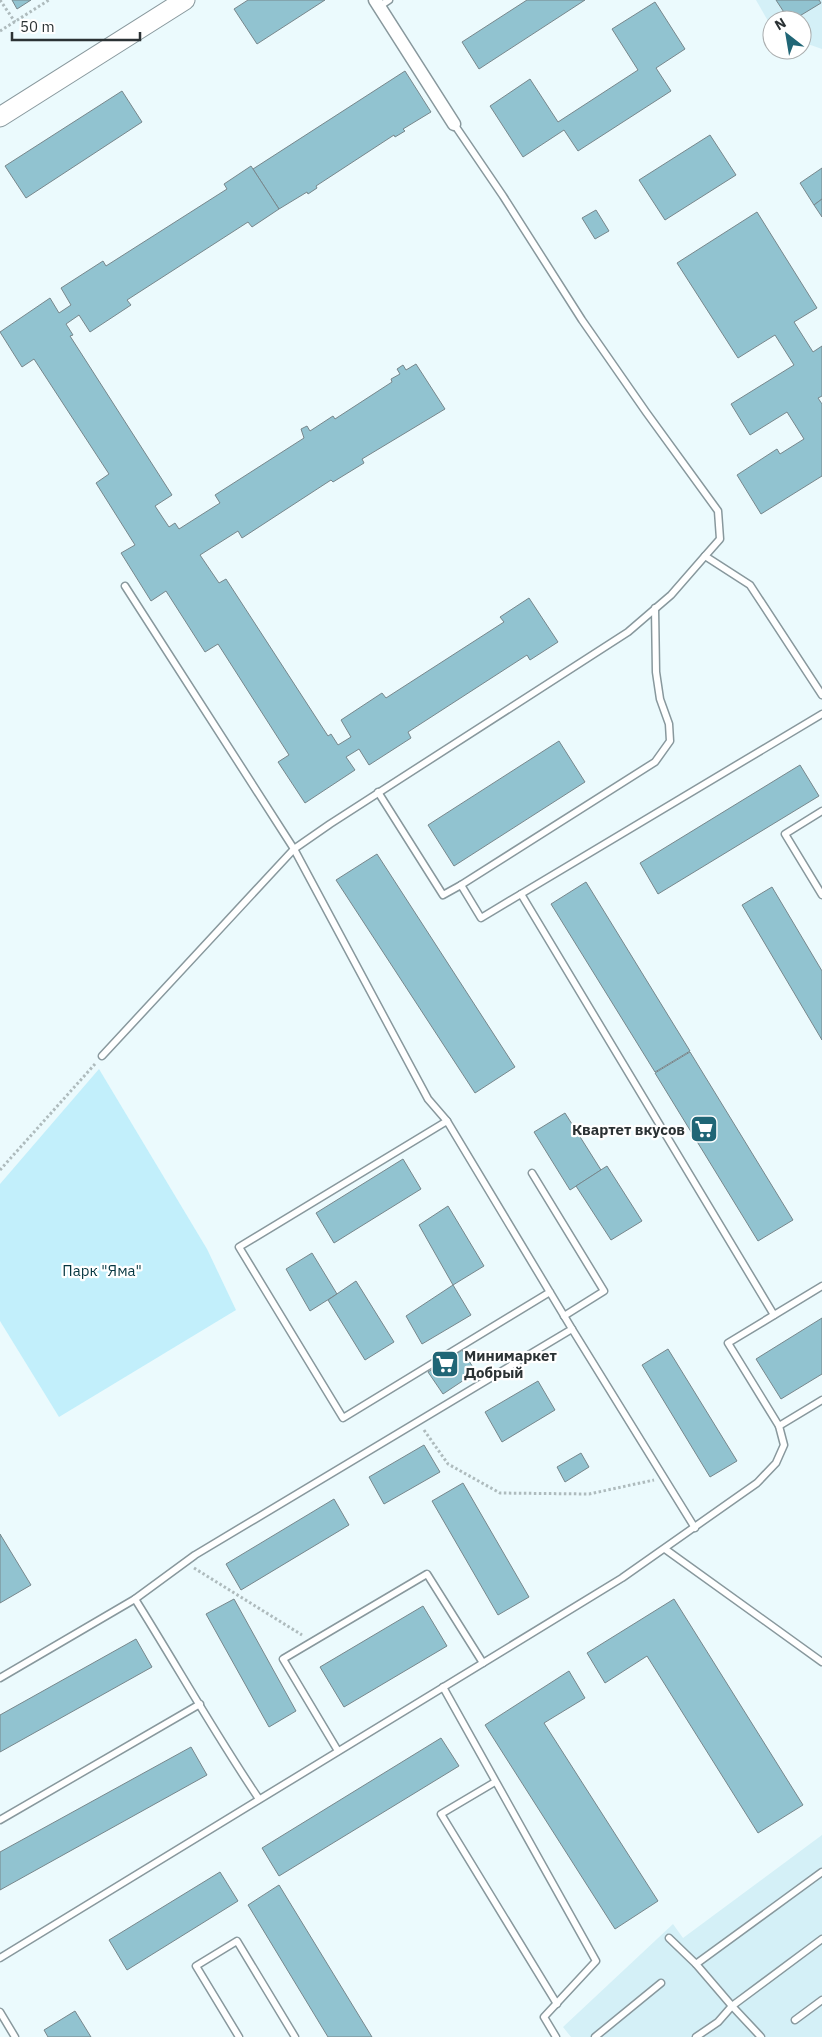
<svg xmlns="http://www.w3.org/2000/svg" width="822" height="2037" viewBox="0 0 822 2037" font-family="'IBM Plex Sans',sans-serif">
<rect width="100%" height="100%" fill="#ebfafd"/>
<g fill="#d4f0f7">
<path d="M756,0H822V49L802,42V20H772V28Z"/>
<path d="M822,1835V2037H571L563,2027L673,1924L683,1938Z"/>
</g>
<path fill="#c2effb" d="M99,1069L207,1249L236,1310L59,1417L0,1321V1184Z"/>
<g fill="#91c3d0" stroke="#77878c">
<path d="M12,0H31L17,9Z"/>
<path d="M248,0H325L257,44L234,9Z"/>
<path d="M527,0H585L479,69L462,42Z"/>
<path d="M776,0H819L821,3L793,20H789Z"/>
<path d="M655,2L685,49L656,68L671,91L578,151L564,130L523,157L490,106L530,79L558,122L638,70L612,29Z"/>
<path d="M405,71L431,112L403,129L405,131L395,137L394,135L316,186L317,188L308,194L307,192L279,209L253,169Z"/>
<path d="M122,91L142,122L26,198L5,166Z"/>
<path d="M710,135L736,175L665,220L639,180Z"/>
<path d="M251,166L279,209L252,227L248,222L127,300L131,305L90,332L79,315L66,324L73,335L70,336L172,495L155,506L169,527L175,523L179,529L220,503L215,495L304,438L301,429L307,426L310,431L333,416L335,419L392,382L391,379L400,374L397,369L403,365L406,370L416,364L445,409L362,459L364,463L333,482L331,480L242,538L238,531L200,555L219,583L226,579L328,736L331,734L338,745L351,737L341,720L382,693L386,698L504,622L500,617L529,598L558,642L530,660L527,655L408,732L411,738L369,765L359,749L346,757L355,770L305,803L278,762L289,755L218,644L205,652L166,591L151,601L121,553L135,545L96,483L109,474L34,359L22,367L0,332L50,298L59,313L71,305L61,288L103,261L106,266L227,189L224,184Z"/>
<path d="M822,168V199L814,205L800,183Z"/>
<path d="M822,199V217L814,205Z"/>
<path d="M596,210L609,231L595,239L582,218Z"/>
<path d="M757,212L817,308L794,322L813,352L822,346V396L818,398L822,404V476L761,514L737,475L777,449L780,454L804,439L787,412L750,435L731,404L794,365L775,335L738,358L677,263Z"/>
<path d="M559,741L585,782L454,866L428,825Z"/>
<path d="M800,765L819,796L658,894L640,863Z"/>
<path d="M377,854L515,1067L475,1093L336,880Z"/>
<path d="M586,882L690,1051L655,1072L551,904Z"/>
<path d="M772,887L822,971V1040L742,905Z"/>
<path d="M690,1052L793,1220L758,1241L655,1073Z"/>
<path d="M565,1113L601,1170L570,1190L534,1132Z"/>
<path d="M403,1159L421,1189L334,1243L316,1213Z"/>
<path d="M607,1166L642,1221L611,1240L576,1186Z"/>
<path d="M448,1206L484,1266L453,1285L419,1225Z"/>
<path d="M312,1253L337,1294L310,1311L286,1269Z"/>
<path d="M356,1281L394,1342L365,1360L328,1300Z"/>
<path d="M453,1285L471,1315L422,1344L406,1316Z"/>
<path d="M822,1318V1374L781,1399L756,1359Z"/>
<path d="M668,1349L737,1461L710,1477L642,1365Z"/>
<path d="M462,1350L476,1372L443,1394L428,1372Z"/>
<path d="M538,1381L555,1410L502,1442L485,1412Z"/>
<path d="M424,1445L440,1472L384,1504L369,1477Z"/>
<path d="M581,1453L589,1467L565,1482L557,1467Z"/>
<path d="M463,1483L529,1597L498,1615L432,1501Z"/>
<path d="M334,1499L349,1525L241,1590L226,1564Z"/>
<path d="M0,1534L31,1585L0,1603Z"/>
<path d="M234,1599L296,1711L269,1727L206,1614Z"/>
<path d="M674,1599L803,1805L758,1833L647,1656L605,1683L587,1653Z"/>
<path d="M423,1606L447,1646L344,1707L320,1667Z"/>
<path d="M136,1639L152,1667L0,1752V1715Z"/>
<path d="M569,1671L585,1698L544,1723L658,1901L615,1929L485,1725Z"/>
<path d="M441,1738L459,1766L279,1876L262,1848Z"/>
<path d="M191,1747L207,1775L0,1890V1852Z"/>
<path d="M220,1872L238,1901L127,1970L109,1940Z"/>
<path d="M279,1885L372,2037H328L248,1905Z"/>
<path d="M75,2011L91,2037H48L44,2030Z"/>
</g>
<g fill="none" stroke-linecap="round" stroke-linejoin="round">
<g stroke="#88989d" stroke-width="9">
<g id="lane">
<path d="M380,6L389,0"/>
<path d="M454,124L503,196L582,320L646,412L718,511L720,539L705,556L750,585L822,695"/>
<path d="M125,586L294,849L428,1099L447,1121"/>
<path d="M378,792L443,895L461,885L481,918L521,894"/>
<path d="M822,811L785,834L822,895"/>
<path d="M461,885L655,762L670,741L669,724L660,699L656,672L655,608"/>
<path d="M102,1056L294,849L330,824L628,632L671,595L705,556"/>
<path d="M532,1173L604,1291L564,1316"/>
<path d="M774,1315L521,894L822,714"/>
<path d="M572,1329L695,1528"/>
<path d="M779,1426L822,1400"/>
<path d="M665,1549L822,1662"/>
<path d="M135,1599L195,1555L572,1329L447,1121L239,1247L343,1418L550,1292"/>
<path d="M0,1678L135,1599C177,1666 215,1734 259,1799"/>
<path d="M443,1687L596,1961L544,2017L556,2037"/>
<path d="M338,1751L283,1659L427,1574L483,1663"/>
<path d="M495,1782L441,1814L557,2004"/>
<path d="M0,1820L200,1704"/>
<path d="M669,1938L696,1964L732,2006L761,2037"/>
<path d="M0,1958L622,1578L757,1483L776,1463L784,1445L779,1426L728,1343L822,1286"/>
<path d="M696,1964L822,1872"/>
<path d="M0,2012L15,2037"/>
<path d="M795,2020L822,2000"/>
<path d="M239,2037L196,1966L237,1941L295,2037"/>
<path d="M595,2037L661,1983"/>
<path d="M696,2037L718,2022L732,2006L822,1939"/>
</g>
</g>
<g stroke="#88989d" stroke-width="15">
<path id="street" d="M375,0L454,124"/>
</g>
<g stroke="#88989d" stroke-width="21">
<path id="secondary" d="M0,117L185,0"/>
</g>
<g stroke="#aebbbd" stroke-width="3" stroke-dasharray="2.5 2.5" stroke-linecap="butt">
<path d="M0,0L15,22"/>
<path d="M0,31L49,0"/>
<path d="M0,1170L95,1064"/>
<path d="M424,1430L448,1464L500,1493L589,1494L654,1480"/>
<path d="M194,1568L302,1635"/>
</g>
<use href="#lane" stroke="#fff" stroke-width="6"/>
<use href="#street" stroke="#fff" stroke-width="12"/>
<use href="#secondary" stroke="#fff" stroke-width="19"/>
</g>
<defs>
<g id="supermarket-square" transform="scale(1.4375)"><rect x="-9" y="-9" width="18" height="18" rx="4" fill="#206676" stroke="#fff"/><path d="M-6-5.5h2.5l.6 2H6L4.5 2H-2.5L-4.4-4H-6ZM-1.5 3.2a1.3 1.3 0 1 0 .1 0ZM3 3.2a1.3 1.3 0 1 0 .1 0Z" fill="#fff"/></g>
</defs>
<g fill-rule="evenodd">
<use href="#supermarket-square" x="704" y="1129"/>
<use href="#supermarket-square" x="445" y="1364"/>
</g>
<g text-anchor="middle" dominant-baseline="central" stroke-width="4.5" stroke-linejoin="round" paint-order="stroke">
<g font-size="15" font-weight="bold" fill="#2b3234" stroke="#fff" text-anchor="end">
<text x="685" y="1129">Квартет вкусов</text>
<text x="464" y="1355" text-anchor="start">Минимаркет<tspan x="464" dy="17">Добрый</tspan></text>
</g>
<g font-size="15" fill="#053640" stroke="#fff">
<text x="102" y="1270">Парк "Яма"</text>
</g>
</g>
<g transform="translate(787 35) rotate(329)"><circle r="24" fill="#ffffff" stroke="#aaadae"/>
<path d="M0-4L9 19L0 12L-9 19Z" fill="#206676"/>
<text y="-8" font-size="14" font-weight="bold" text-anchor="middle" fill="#2b3234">N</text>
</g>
<path d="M12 32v8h128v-8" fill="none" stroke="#2b3234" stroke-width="2.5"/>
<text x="20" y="32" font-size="15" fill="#2b3234" stroke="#ffffff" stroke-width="4" paint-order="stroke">50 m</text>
</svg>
